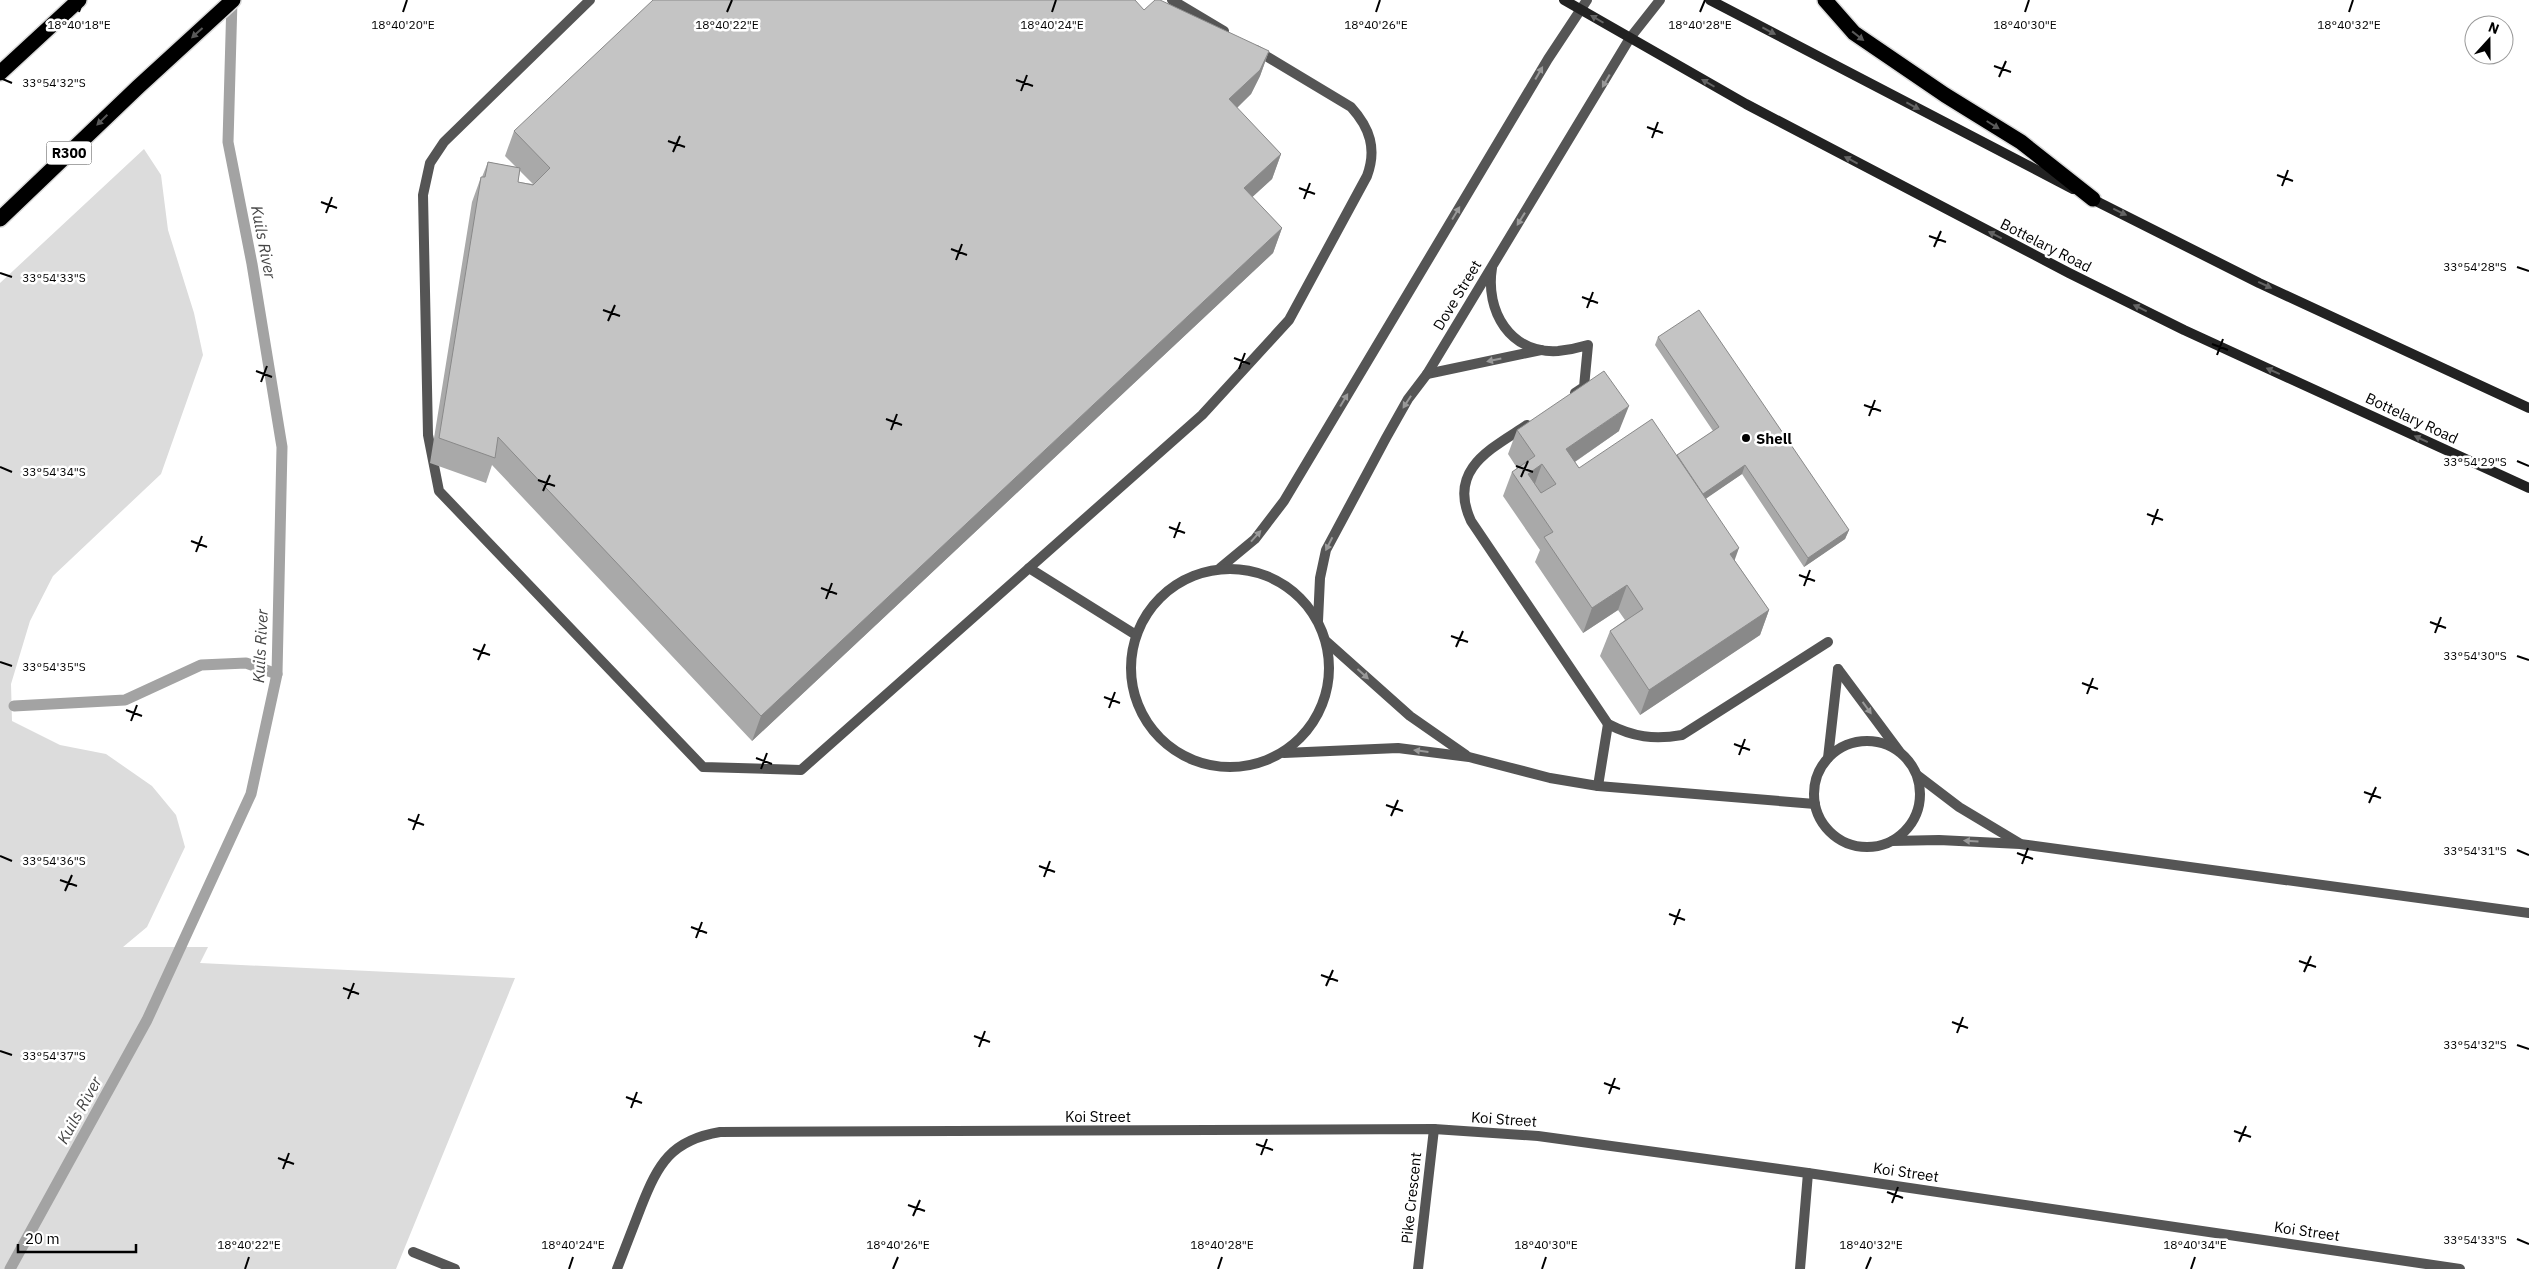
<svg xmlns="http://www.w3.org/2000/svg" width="2529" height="1269" viewBox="0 0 2529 1269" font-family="'IBM Plex Sans',sans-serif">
<rect width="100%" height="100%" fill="#fff"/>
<path fill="#dcdcdc" d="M144,149L161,175L168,230L194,313L203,355L161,474L53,576L30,621L11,684L12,721L60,745L106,754L152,786L176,815L185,847L147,927L123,947H208L200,963L515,978L396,1269H0V283Z"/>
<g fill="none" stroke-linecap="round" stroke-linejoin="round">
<g stroke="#a3a3a3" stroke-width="11">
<path d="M14,706L125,700L201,665L246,663L277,674"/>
<path d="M10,1269L147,1020L251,794L277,674L282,447L252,264L228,142L232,0"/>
</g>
<g stroke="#dbdbdb" stroke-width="18">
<g id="motorway">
<path d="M1825,0L1854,33L1945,95L2021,142L2093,199"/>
<path d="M0,73L79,0"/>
<path d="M0,219L138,87L233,0"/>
</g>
</g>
<g stroke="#555" stroke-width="10">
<path d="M590,0L444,142L430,163L423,195L428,435L439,491L703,767L801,770L1202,415L1289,320L1367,176C1377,149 1370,128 1351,107L1256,50"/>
<path d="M1172,0L1224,31"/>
<path d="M1492,268C1485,311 1510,354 1558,351C1568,350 1578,348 1588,345L1584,387L1575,393"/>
<path d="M1427,374L1541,350"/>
<path d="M1527,425C1491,449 1447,469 1471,521L1608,724C1633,737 1654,740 1682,735L1828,642"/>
<path d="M1029,568L1136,635"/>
<path d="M1838,669L1899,751"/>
<path d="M1828,758L1838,669"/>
<path d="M1598,786L1608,724"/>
</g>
<g stroke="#555" stroke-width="10">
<path d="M1220,568L1255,539L1284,501L1548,59L1587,0"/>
<circle cx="1230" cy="668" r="99"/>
<path d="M1318,621L1320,578L1326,550L1386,438L1408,399L1427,374L1630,38L1660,0"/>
<path d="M1327,642L1410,716L1466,755"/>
<circle cx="1867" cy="794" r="53"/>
<path d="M1284,753L1398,748L1469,757L1550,778L1598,786L1815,804"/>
<path d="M1917,775L1959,807L2019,843"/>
<path d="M1892,841L1939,840L2020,844L2529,913"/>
<path d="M413,1252L455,1269"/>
<path d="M617,1269C625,1248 633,1228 641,1207C658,1164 671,1140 720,1132L1434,1129L1538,1136L1808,1173L2460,1269"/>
<path d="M1418,1269L1434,1129"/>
<path d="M1800,1269L1808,1173"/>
</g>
<g stroke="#222" stroke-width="10">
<path d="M1564,0L1746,104L2069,273L2184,330L2529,488"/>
<path d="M1710,0L2073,189"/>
<path d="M2088,197L2259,283L2529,408"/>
</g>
<use href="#motorway" stroke="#000" stroke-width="15"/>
</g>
<g fill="#a9a9a9" fill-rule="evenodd">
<path d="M1144,10L1269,51L1260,76L1251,94L1237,108L1281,154L1272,179L1252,197L1282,228L1273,253L752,741L492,465L486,483L430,463L472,202L481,177H482L488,162L516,167L505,156L514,131ZM520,171L533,184L518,182Z"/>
<path d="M1658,337L1849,530L1845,539L1804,567L1742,474L1706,498L1735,561L1769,610L1760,635L1640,715L1600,656L1610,631L1625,620L1618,610L1583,633L1535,562L1540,550L1503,496L1512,472L1517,468L1508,454L1517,430L1619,431L1575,462L1579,468L1677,455L1713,431L1655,345Z"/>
</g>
<g fill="#898989">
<path d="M1269,51L1260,76L1251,94L1220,124L1229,99Z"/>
<path d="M1281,154L1272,179L1235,213L1244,188Z"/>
<path d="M1282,228L1273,253L752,741L761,716Z"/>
<path d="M1629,406L1619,431L1557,474L1566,449Z"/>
<path d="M1542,464L1533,489L1528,474Z"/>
<path d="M1745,465L1742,474L1688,511L1691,502Z"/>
<path d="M1849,530L1845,539L1804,567L1808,558Z"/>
<path d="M1739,548L1730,573V554Z"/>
<path d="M1627,585L1618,610L1583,633L1592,608Z"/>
<path d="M1769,610L1760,635L1640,715L1649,690Z"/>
</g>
<g fill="#c4c4c4" stroke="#898989" fill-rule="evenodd">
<path d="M653,0H1135L1144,10L1155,0H1160L1269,51L1260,70L1229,99L1281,154L1244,188L1282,228L761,716L498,437L495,458L439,438L481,177H485L488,162L520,168L518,182L533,185L550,168L514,131Z"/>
<path d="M1699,310L1849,530L1808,558L1745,465L1703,494L1677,455L1719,427L1658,337Z"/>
<path d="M1604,371L1629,406L1566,449L1579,468L1652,419L1739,548L1730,554L1769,610L1649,690L1610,631L1643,609L1627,585L1592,608L1544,537L1553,532L1512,472L1535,456L1517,430ZM1542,464L1556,484L1541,493L1528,474Z"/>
</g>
<defs><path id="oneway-solid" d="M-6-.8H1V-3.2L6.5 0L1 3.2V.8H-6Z" transform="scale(1.25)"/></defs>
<g fill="#646464">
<use href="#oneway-solid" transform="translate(1597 19) rotate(-150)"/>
<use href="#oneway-solid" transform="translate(1769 31) rotate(28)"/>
<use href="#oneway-solid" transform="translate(1708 83) rotate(-150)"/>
<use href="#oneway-solid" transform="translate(1913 106) rotate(28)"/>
<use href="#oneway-solid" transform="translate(1851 160) rotate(-152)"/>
<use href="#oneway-solid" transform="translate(2120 212) rotate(26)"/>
<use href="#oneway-solid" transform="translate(1995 235) rotate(-153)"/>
<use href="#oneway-solid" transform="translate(2265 285) rotate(25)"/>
<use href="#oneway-solid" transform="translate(2140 308) rotate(-154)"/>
<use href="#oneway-solid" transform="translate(2273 371) rotate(-156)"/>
<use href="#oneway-solid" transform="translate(2421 439) rotate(-155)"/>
</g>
<g fill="#595959">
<use href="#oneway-solid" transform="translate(197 33) rotate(138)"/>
<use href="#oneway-solid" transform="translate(1858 36) rotate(38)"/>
<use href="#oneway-solid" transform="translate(102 120) rotate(136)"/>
<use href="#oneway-solid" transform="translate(1993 125) rotate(32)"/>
</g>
<g fill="#999">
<use href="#oneway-solid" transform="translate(1539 73) rotate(-60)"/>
<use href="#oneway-solid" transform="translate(1606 81) rotate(120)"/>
<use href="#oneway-solid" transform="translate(1456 213) rotate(-59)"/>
<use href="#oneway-solid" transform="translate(1521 219) rotate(122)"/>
<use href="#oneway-solid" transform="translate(1494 360) rotate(168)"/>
<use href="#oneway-solid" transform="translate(1344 400) rotate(-59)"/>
<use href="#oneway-solid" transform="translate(1407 402) rotate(123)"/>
<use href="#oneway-solid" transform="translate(1256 536) rotate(-48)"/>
<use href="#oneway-solid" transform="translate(1329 544) rotate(117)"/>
<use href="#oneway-solid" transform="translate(1363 674) rotate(42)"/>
<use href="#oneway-solid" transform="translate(1867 708) rotate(54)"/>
<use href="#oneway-solid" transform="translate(1421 751) rotate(-173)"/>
<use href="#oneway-solid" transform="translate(1971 841) rotate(-177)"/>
</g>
<path fill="none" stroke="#000" stroke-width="2" d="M79,12L83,0M403,12L407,0M727,12L732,0M1052,12L1056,0M1376,12L1380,0M1700,12L1705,0M2025,12L2029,0M2349,12L2353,0M1994,66L2011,72M1999,77L2006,61M0,78L12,83M1016,80L1033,86M1021,91L1027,75M1647,127L1663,133M1652,138L1658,122M668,141L685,147M673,152L680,136M2277,175L2293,181M2282,186L2288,170M1299,188L1315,194M1304,199L1310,183M321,202L337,208M326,213L332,197M1929,236L1946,242M1934,247L1941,231M951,249L967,255M956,260L962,244M2517,267L2529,271M0,273L12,277M1582,297L1598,303M1587,308L1593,292M603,310L620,316M608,321L615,305M2212,344L2228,350M2217,355L2223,339M1234,358L1250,364M1239,369L1245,353M256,371L272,377M261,382L267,366M1864,405L1881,411M1869,416L1875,400M886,419L902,425M891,430L897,414M2517,461L2529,466M1516,466L1533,472M0,467L12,472M1521,477L1528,461M538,480L555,486M543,491L550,475M2147,514L2163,520M2152,525L2158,509M1169,527L1185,533M1174,538L1180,522M191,541L207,547M196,552L202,536M1799,575L1815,581M1804,586L1810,570M821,588L837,594M826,599L832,583M2430,622L2446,628M2435,633L2441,617M1451,636L1468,642M1456,647L1463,631M473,649L490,655M2517,656L2529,660M478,660L485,644M0,662L12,666M2082,683L2098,689M2087,694L2093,678M1104,697L1120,703M1109,708L1115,692M126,710L142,716M131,721L137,705M1734,744L1750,750M1739,755L1745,739M756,758L772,764M761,769L767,753M2364,792L2381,798M2369,803L2376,787M1386,805L1403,811M1391,816L1398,800M408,819L424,825M413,830L419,814M2517,850L2529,855M2017,853L2033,859M0,856L12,861M2022,864L2028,848M1039,866L1055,872M1044,877L1050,861M60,880L77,886M65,891L72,875M1669,914L1685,920M1674,925L1680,909M691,927L707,933M696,938L702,922M2299,961L2316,967M2304,972L2311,956M1321,975L1338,981M1326,986L1333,970M343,988L359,994M348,999L354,983M1952,1022L1968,1028M1957,1033L1963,1017M974,1036L990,1042M2517,1045L2529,1049M979,1047L985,1031M0,1051L12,1055M1604,1083L1620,1089M1609,1094L1615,1078M626,1097L642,1103M631,1108L637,1092M2234,1131L2251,1137M2239,1142L2246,1126M1256,1144L1273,1150M1261,1155L1267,1139M278,1158L294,1164M283,1169L289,1153M1887,1192L1903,1198M1892,1203L1898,1187M908,1205L925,1211M913,1216L920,1200M2517,1239L2529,1244M245,1269L249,1257M569,1269L573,1257M893,1269L898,1257M1218,1269L1222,1257M1542,1269L1546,1257M1866,1269L1871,1257M2191,1269L2195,1257"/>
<circle fill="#000" stroke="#fff" stroke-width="2" cx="1746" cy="438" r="5"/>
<g text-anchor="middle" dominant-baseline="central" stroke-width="5" stroke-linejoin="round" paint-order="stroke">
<rect fill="#fff" stroke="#4c4c4c" stroke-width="1" x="46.5" y="141.5" width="45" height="23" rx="4"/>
<g font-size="14" font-weight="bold" fill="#000">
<text x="69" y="153">R300</text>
</g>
<g font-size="15" fill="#000" stroke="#fff">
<text transform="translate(2046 245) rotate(27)">Bottelary Road</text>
<text transform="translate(1457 295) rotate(-59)">Dove Street</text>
<text transform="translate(2412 418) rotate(25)">Bottelary Road</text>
<text x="1098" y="1116">Koi Street</text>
<text transform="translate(1504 1119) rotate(4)">Koi Street</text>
<text transform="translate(1906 1172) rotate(8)">Koi Street</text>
<text transform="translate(1411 1198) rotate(-84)">Pike Crescent</text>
<text transform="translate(2307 1231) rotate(8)">Koi Street</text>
</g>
<g font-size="15" font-weight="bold" fill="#000" stroke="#fff" text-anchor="start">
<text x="1756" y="438">Shell</text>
</g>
<g font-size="16" font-style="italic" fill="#444" stroke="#fff">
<text transform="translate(264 242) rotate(79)">Kuils River</text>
<text transform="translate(260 646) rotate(-87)">Kuils River</text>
<text transform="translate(79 1110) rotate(-61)">Kuils River</text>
</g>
</g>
<g font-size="12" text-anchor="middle" fill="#000" stroke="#fff" stroke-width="5" stroke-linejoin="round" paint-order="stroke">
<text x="79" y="29">18°40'18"E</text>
<text x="403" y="29">18°40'20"E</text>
<text x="727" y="29">18°40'22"E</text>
<text x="1052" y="29">18°40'24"E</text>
<text x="1376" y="29">18°40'26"E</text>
<text x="1700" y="29">18°40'28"E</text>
<text x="2025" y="29">18°40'30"E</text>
<text x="2349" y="29">18°40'32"E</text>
<text x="54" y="87">33°54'32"S</text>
<text x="2475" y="271">33°54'28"S</text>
<text x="54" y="282">33°54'33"S</text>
<text x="2475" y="466">33°54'29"S</text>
<text x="54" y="476">33°54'34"S</text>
<text x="2475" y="660">33°54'30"S</text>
<text x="54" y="671">33°54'35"S</text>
<text x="2475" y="855">33°54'31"S</text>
<text x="54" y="865">33°54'36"S</text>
<text x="2475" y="1049">33°54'32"S</text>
<text x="54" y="1060">33°54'37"S</text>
<text x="2475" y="1244">33°54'33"S</text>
<text x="249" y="1249">18°40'22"E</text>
<text x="573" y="1249">18°40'24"E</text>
<text x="898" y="1249">18°40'26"E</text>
<text x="1222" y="1249">18°40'28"E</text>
<text x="1546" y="1249">18°40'30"E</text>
<text x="1871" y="1249">18°40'32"E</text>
<text x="2195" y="1249">18°40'34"E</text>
</g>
<g transform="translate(2489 40) rotate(21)"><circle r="24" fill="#ffffff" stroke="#999999"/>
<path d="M0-4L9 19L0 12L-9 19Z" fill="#000000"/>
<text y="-8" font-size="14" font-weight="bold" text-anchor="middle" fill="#000000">N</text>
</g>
<path d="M18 1244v8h118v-8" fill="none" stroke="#000000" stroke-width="2.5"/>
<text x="25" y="1244" font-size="15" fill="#000000" stroke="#ffffff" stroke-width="4" paint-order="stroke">20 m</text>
</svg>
